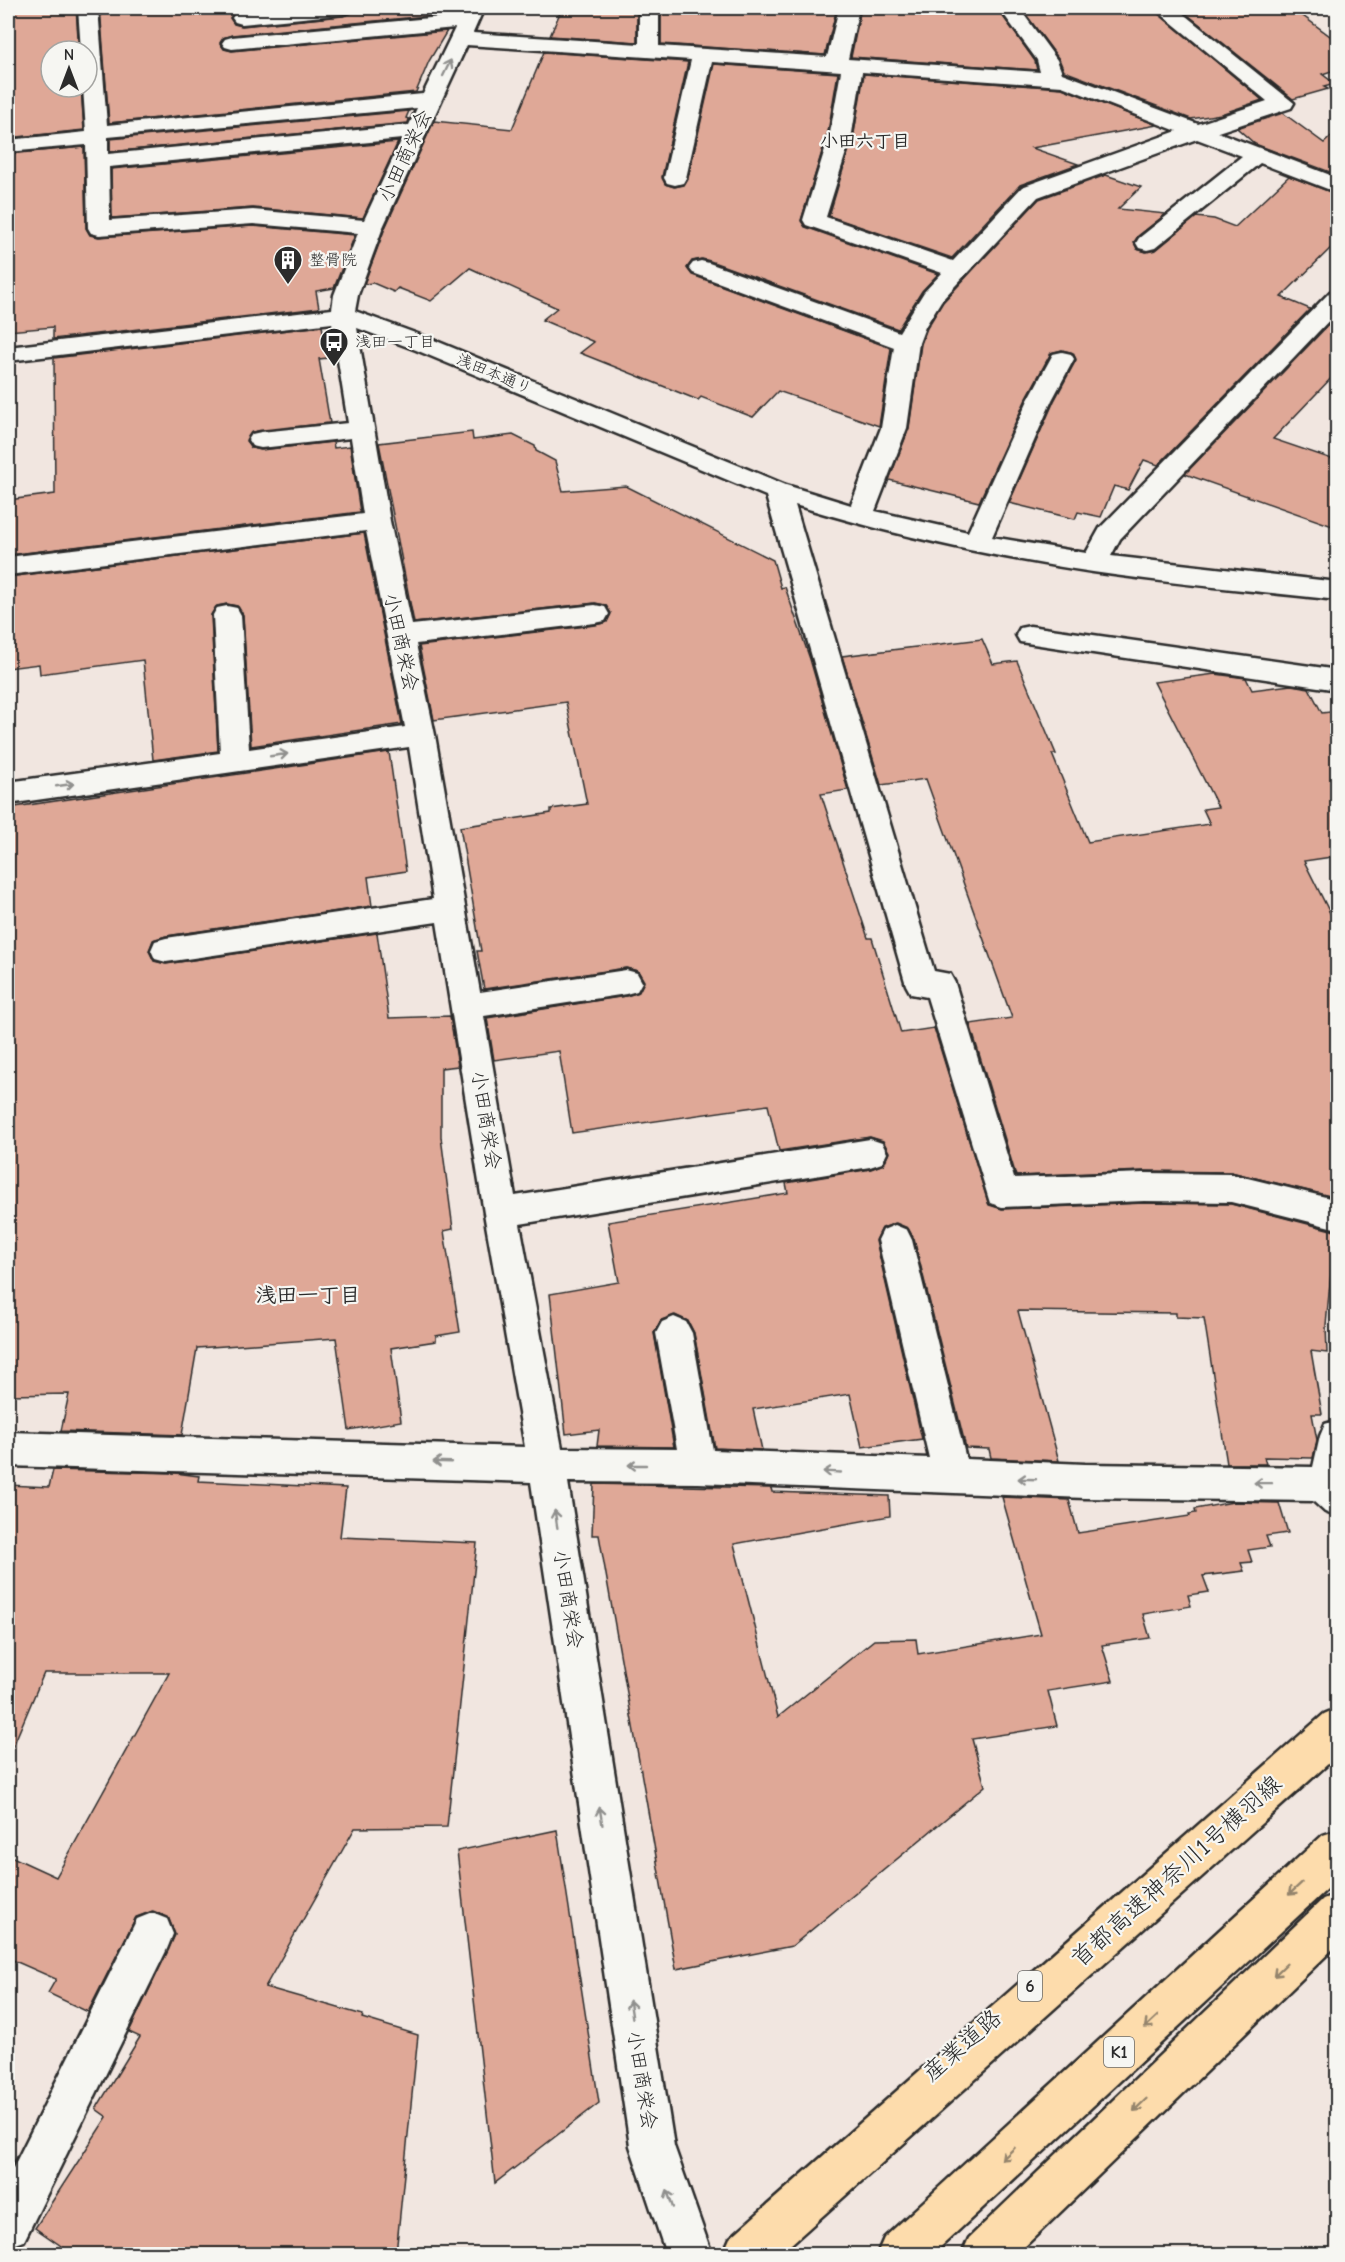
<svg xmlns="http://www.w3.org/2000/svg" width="1345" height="2262" viewBox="0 0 1345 2262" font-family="'Comic Neue','Klee One',sans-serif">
<rect width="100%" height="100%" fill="#f1e6e0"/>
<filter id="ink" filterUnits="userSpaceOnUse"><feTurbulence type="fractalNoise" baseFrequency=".0167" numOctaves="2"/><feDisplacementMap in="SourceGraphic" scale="12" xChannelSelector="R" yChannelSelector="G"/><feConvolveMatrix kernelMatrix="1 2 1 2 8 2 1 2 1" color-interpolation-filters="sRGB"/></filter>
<g filter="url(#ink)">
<g fill="#dfa897" stroke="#2b2b2b" stroke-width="1.5">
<path d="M8,8H76L79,51H51V87H81L84,130L8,138Z"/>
<path d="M100,8H237V12L230,18L234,24L242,26L343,16L354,11L389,8H461L457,13L232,35L223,38L220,43L224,49L232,51L447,31L429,61L416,92L109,123Z"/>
<path d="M562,8H637V42L550,36Z"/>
<path d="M661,8L755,9L837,8L825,55L661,44Z"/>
<path d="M861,8H997L1035,61L1037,70L851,57Z"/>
<path d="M1021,8H1152L1262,100L1221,114L1191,119L1064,71L1059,59Z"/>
<path d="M1179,8H1292L1338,42V69L1322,74L1335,84L1324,87L1328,89L1293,99Z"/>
<path d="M544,52L688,62L662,177L665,184L674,187L684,185L688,178L714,64L838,73L828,132L801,221L805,227L938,274L922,291L898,329L710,261L702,259L692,261L687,268L692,275L891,348L879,426L778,391L753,417L701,397L698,400L580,353L594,342L542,320L557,308L470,268L431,301L398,288L394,292L373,283L364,284L385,228L434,121L512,129Z"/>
<path d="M864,74L1062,88L1157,125L1032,148L1078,164L1020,185L952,258L829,216L854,133Z"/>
<path d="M409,111L406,118L409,119L408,123L110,152V139Z"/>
<path d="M1283,113L1324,143L1338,130V175L1255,144L1237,128Z"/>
<path d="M398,142L363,218L253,208L112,218L111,169Z"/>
<path d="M84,147L86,228L90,235L99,237L253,226L355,235L334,288L316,291L319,308L53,339V327L8,331V154Z"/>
<path d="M1106,175L1141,187L1118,209L1166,214L1138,236L1134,242L1137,249L1146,252L1156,250L1196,217L1214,219L1235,227L1289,176L1338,195V241L1281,297L1310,309L1158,465L1144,460L1128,490L1114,486L1101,517L1078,512L1075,519L1009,503L1054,401L1076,360L1073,353L1062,350L1051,353L1026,399L979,502L889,480L909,428L921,344L927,328L943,302L1039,199Z"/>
<path d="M1334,319L1338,320V371L1273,439L1338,461V528L1185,474Z"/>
<path d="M322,326L328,358L319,359L330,423L252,432L246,441L252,448L261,450L333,442L334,448L350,446L360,512L8,555V500L55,494L54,358Z"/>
<path d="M472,432L473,440L513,435L535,446L536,451L555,461L563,491L626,486L773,560L781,588L785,587L810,659L848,790L821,794L868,938H872L901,1033L934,1028L989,1205L1002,1209L1144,1203L1231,1204L1335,1231L1326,1325L1327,1353L1311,1351L1322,1414H1312L1317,1440L1313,1458L1264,1457L1266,1464H1227L1204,1318L1176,1317V1313L1018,1311L1059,1461L991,1458L989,1449L966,1448L914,1239L908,1228L896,1223L882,1228L876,1241L922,1439L862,1447L850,1394L753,1409L762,1450L715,1448L694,1333L688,1321L675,1315L661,1320L654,1333L674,1447L597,1446L599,1430L566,1434L550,1294L619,1282L608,1222L788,1193L786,1183L871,1169L884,1164L889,1152L883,1141L870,1137L779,1151L768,1105L572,1133L559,1051L494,1060L487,1018L626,996L639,992L644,981L638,971L626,968L484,989L477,951H481L460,827L551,813V809L587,804L566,702L434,720L419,646L595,625L607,622L611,613L605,605L595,603L414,623L379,443Z"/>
<path d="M364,533L402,724L251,746L243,615L237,606L227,604L217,606L211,615L218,751L153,760L143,660L40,674L39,664L8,668V577Z"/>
<path d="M982,639L993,664L1017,661L1056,754H1052L1088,842L1210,824L1203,809L1218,807L1154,682L1215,674L1246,678L1252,690L1291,685L1309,688L1322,713L1338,711V856L1304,861L1338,929V1198L1231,1172L1144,1171L1016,1176L970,1024L1012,1018L926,779L881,785L842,656Z"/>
<path d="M389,752L406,871L368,877L372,906L166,936L153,940L149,951L154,961L166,964L377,933L389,1018L450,1016L458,1066L441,1068V1137L453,1229L444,1231L460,1332L436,1336V1341L391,1348L401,1421L349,1430L336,1338L197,1348L182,1435L61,1431L69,1394L8,1395V808Z"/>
<path d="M53,1470L175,1473L199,1476L198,1481L346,1488L340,1537L477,1543L447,1827L355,1828L265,1987L363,2015L362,2018L418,2035L396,2254H73L35,2228L107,2117L96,2109L140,2037L129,2032L175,1935L168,1917L153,1911L136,1917L88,2012L48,1993L56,1979L8,1958V1855L56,1877L169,1673H44L8,1758V1485L49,1487Z"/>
<path d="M594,1484L771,1488L772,1492L889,1496L890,1516L734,1544L778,1717L874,1640L916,1639L918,1654L1041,1634L1002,1497L1069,1500L1078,1533L1190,1516L1189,1514L1196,1513L1195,1509L1233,1502L1279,1503L1288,1533L1266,1536L1270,1547L1248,1550L1252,1562L1241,1563L1244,1571L1203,1576L1209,1592L1188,1595L1191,1606L1143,1614L1150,1638L1102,1645L1113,1681L1048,1691L1057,1726L972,1739L985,1786L792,1946L676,1969L599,1535H592Z"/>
<path d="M557,1830L599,2103L495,2183L457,1851Z"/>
</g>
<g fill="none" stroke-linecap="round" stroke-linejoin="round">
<g stroke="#2b2b2b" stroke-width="5">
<g id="minor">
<path d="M78,8H98L107,125L423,94L455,28L232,49L225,47L222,43L225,39L232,37L461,15L464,8H484L473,33L639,44V8H659V46L827,57L839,8H859L848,59L1040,72L1037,60L999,8H1019L1057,60L1062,73L1198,124L1267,101L1154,8H1176L1294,103L1291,108L1218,132L1338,178V193L1260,163L1155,248L1147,250L1139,248L1136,243L1139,238L1242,156L1197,139L1038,197L941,301L925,327L919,343L907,428L875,511L968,532L1028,400L1053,354L1062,352L1071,354L1074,359L1052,400L992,537L1086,553L1100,528L1330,292L1338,290V311L1120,539L1111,556L1338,582V600C1256,591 1174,584 1093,572C992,557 893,535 795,505L934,971L950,974L955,983L1014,1178L1144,1173L1231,1174L1338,1200V1229L1231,1202L1144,1201L1002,1207L990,1203L927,997L911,994L906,985L766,496L416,350L357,328L390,521L412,625L595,605L605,607L609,614L605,621L595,623L416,644L435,735L480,992L626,970L637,973L642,982L637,991L626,994L484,1016L515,1196L870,1139L882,1143L887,1153L882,1163L870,1167L520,1224L562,1448L677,1449L656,1333L662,1322L674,1317L686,1322L692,1333L713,1450L929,1458L878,1240L883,1230L895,1225L907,1230L912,1240L966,1459L1085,1464L1313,1467L1320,1436L1325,1424L1338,1420V1517L1325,1512L1313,1501L1085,1498L698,1483L568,1482L674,2146L712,2254H666L630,2146L531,1482L8,1466V1432L525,1447L484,1213L437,922L166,962L155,959L151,950L155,941L166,938L433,899L409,747L8,804V782L220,753L213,615L217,608L227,606L237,608L241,615L249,749L405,727L366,531L8,575V557L363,514L351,438L261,448L252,446L248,440L252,434L261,432L348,423L332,323L8,361V347L332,309L334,295L358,233L253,224L99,235L91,233L88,228L86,145L8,152V140L86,132L83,87H87V51H81ZM467,45L691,60L664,178L667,183L675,185L683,183L686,178L712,62L841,71L830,133L803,220L806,225L942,273L924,292L899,332L709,263L701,261L693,263L689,268L693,273L894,347L881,428L851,505L786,485L434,340L355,311L358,295L383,227ZM862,72L1062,86L1177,131L1022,187L953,261L826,217L852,133ZM417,108L409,125L108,154V137ZM402,139L364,220L253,210L110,220L109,167Z"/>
<path d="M286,8H353L350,12L343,14L242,24L235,22L232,18L235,14Z"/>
<path d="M1030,626L1338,670V690L1020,642L1016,635L1020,628Z"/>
<path d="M152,1913L167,1919L173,1934L167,1949L24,2241L8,2247V2178L137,1919Z"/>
</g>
</g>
<g stroke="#2b2b2b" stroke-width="5">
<path id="major" d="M1338,1893V1944L1017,2254H962L969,2238L1323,1899Z"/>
</g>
<g stroke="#2b2b2b" stroke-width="5">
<g id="highway">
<path d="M1338,1708V1755L780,2254H723L730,2238L1324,1714Z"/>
<path d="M1338,1830V1879L933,2254H877L884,2238L1323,1835Z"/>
</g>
</g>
<use href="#minor" fill="#f6f6f2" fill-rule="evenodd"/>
<use href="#major" fill="#fddcac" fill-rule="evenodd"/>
<use href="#highway" fill="#fddcac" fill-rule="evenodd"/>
</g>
<defs><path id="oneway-shaft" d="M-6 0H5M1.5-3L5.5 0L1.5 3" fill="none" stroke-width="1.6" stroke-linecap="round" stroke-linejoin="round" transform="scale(1.5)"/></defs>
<g stroke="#90908e">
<use href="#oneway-shaft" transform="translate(447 68) rotate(-64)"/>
<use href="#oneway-shaft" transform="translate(279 755) rotate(-8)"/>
<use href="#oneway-shaft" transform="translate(65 785) rotate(-8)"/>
<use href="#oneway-shaft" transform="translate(442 1462) rotate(-178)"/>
<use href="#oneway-shaft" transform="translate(637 1465) rotate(-180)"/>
<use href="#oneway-shaft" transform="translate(832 1472) rotate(-177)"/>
<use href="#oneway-shaft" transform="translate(1027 1479) rotate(-178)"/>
<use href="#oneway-shaft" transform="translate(1263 1483) rotate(-179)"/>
<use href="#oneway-shaft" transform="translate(556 1519) rotate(-99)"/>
<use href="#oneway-shaft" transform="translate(601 1816) rotate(-99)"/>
<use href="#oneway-shaft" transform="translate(631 2009) rotate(-99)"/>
<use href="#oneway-shaft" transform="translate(670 2199) rotate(-109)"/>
</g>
<g stroke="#94846c">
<use href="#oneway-shaft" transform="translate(1295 1889) rotate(137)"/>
<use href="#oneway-shaft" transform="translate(1280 1970) rotate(136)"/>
<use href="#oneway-shaft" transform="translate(1151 2022) rotate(137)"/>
<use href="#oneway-shaft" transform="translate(1140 2105) rotate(136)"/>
<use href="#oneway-shaft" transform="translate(1008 2154) rotate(137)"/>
</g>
</g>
<defs>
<g id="building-pin" transform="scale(1.5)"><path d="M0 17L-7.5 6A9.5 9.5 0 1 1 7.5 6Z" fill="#2b2b2b" stroke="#f6f6f2"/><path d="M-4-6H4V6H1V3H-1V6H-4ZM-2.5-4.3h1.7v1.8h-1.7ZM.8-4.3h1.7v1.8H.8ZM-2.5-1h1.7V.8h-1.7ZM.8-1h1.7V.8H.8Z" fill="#fff"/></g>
<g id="bus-pin" transform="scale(1.5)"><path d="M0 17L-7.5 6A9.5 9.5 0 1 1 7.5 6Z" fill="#2b2b2b" stroke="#f6f6f2"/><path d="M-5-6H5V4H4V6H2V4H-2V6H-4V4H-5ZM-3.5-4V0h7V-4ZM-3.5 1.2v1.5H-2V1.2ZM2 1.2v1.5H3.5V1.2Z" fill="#fff"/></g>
</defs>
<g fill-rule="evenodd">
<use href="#building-pin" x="288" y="260"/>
<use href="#bus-pin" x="334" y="342"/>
</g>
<g text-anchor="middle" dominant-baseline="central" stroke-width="4.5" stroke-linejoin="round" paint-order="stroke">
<g font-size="16" fill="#2b2b2b" stroke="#f6f6f2" text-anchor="start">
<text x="309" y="260">整骨院</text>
<text x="355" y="342">浅田一丁目</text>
</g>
<g font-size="16" fill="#2b2b2b" stroke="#f6f6f2">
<text transform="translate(494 374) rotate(23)">浅田本通り</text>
</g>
<g font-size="18" font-weight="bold" fill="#2b2b2b" stroke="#f6f6f2">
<text x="865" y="141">小田六丁目</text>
</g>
<g fill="#f6f6f2" stroke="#686867" stroke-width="1.5">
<rect x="1018" y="1971" width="24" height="30" rx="4.5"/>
<rect x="1104" y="2037" width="30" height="30" rx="4.5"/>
</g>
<g font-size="18" font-weight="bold" fill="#2b2b2b">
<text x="1030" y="1986">6</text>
<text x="1119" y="2052">K1</text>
</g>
<g font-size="20" fill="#2b2b2b" stroke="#f6f6f2">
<text transform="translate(405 156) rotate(-65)">小田商栄会</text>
<text transform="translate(401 642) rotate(78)">小田商栄会</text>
<text transform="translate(486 1120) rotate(81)">小田商栄会</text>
<text transform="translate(568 1599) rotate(81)">小田商栄会</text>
<text transform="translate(642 2080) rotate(81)">小田商栄会</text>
</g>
<g font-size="21" font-weight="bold" fill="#2b2b2b" stroke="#f6f6f2">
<text x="308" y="1295">浅田一丁目</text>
</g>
<g font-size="24" fill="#2b2b2b" stroke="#f6f6f2">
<text transform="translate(1176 1871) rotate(-42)">首都高速神奈川1号横羽線</text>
<text transform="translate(962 2045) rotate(-41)">産業道路</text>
</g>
</g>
<rect width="1345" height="2262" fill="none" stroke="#f6f6f2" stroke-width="30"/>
<rect x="15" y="15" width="1315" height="2232" fill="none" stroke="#2b2b2b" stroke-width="2" filter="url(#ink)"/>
<g transform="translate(69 69)"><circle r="28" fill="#f6f6f2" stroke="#a5a5a2" stroke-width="1.5"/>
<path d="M0-4.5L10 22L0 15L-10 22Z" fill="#2b2b2b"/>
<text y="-9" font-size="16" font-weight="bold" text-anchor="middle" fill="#2b2b2b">N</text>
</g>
</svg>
